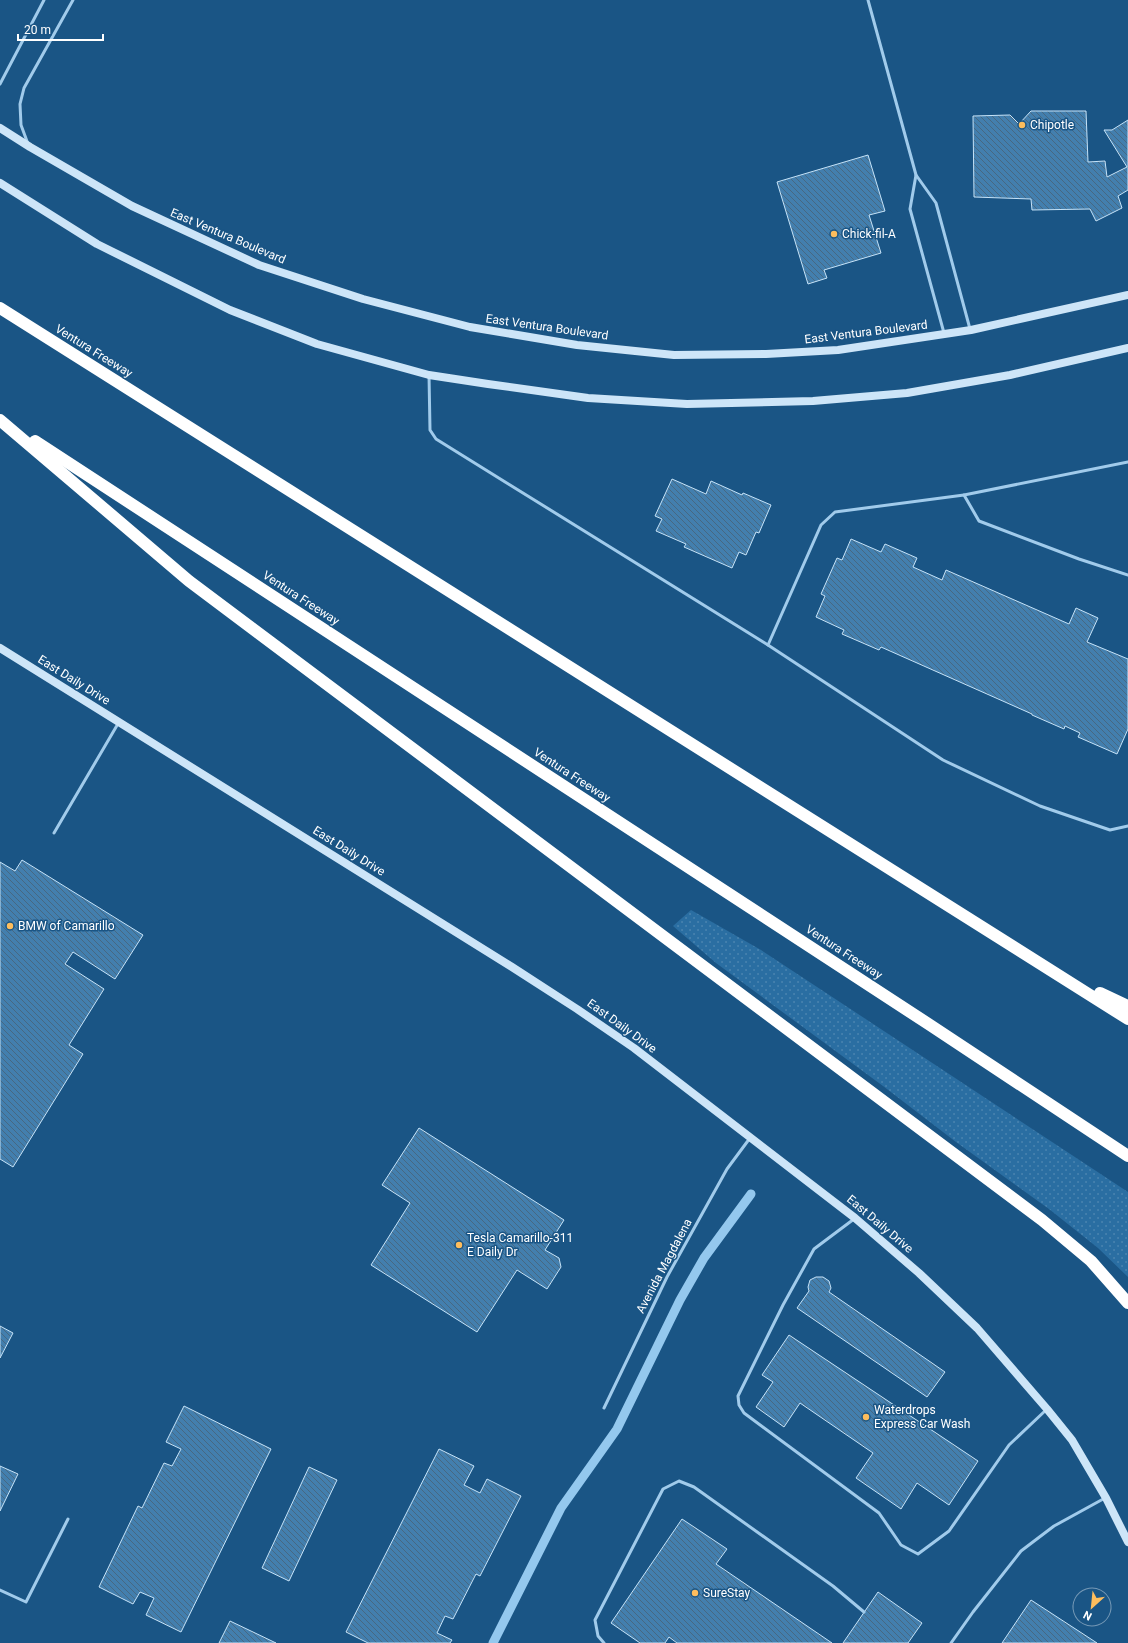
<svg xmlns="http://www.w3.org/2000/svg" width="1128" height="1643" viewBox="0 0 1128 1643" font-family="Roboto,sans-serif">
<defs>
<pattern id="grass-dots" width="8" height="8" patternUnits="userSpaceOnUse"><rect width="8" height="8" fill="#2a6ea2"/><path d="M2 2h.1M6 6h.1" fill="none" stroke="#4a84b0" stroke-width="1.8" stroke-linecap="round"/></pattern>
<pattern id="building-back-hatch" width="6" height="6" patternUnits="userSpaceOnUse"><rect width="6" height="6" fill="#437fae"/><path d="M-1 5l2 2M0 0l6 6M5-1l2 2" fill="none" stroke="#476882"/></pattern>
</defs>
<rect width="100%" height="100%" fill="#1a5585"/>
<path fill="url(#grass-dots)" d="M691,910L761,950L1128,1192V1277L1098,1248L1049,1209L956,1142L883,1086L716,963L673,926Z"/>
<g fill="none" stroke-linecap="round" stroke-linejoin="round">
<path stroke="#94c8ee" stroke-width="9" d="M493,1643L561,1508L617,1429L680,1300L704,1258L751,1194"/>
</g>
<g fill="url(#building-back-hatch)" stroke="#c6e3f8">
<path d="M1031,111H1086L1088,162L1105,161L1107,177L1127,167L1104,130H1112L1128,120V190L1118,196L1122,208L1096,221L1090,209L1032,210L1031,199L974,197L973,116L1010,115L1019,124Z"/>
<path d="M868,155L885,211L869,215L881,253L824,270L827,278L808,284L777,182Z"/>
<path d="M672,479L706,494L711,481L742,495L743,493L771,505L759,533L756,532L746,555L739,552L732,568L684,547L686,544L656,531L662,519L655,516Z"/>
<path d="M851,539L881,552L885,544L917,558L913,567L942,580L946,570L1069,624L1076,608L1098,618L1087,642L1128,659V729L1117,754L1078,737L1080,733L1065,726L1064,729L1032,715V714L881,647L879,650L842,634L844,630L816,617L825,596L821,594L837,558L842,560Z"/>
<path d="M22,860L143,935L115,979L73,952L65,964L104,989L69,1045L83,1054L13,1167L0,1159V862L15,871Z"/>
<path d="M419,1128L564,1220L545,1250L559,1258L561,1267L547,1289L517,1270L477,1332L371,1265L410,1203L382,1185Z"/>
<path d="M816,1277H823L829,1281L831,1288L829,1292L945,1372L927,1397L797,1308L809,1291L808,1287L810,1280Z"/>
<path d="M0,1326L13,1333L0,1358Z"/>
<path d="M789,1335L978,1461L949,1505L917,1483L901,1509L856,1478L873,1453L800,1403L784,1427L756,1407L773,1382L762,1375Z"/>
<path d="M184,1406L271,1449L181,1632L146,1615L154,1598L140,1592L133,1604L99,1587L138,1506L142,1508L164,1463L172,1466L181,1449L166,1442Z"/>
<path d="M439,1449L474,1466L464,1485L480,1493L487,1479L521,1496L480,1576L476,1574L453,1619L445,1616L437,1633L452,1640L450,1643H368L346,1632Z"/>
<path d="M0,1466L18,1474L0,1511Z"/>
<path d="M309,1467L337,1480L289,1581L262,1568Z"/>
<path d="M682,1519L727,1549L716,1564L832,1643H677L669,1637L665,1643H640L611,1623Z"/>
<path d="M878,1592L922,1623L908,1643H843Z"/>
<path d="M1031,1600L1097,1643H1002Z"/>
<path d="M230,1621L276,1643H219Z"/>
</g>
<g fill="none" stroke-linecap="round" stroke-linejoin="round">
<g stroke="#a1cbeb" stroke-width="3">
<path d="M868,0L916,175L936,203L970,329"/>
<path d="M0,84L44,0"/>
<path d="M28,144L21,125L20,104L24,88L73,0"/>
<path d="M916,175L910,209L944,333"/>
<path d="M429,375L430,430L436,439L768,645L943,760L1040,806L1110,830L1128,826"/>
<path d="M964,495L1128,462"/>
<path d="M768,645L821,525L835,512L964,495L979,521L1079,559L1128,575"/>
<path d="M54,833L119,722"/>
<path d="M854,1219L814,1249L783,1305L738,1396L739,1405L744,1413L879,1513L901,1545L918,1554L949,1531L1009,1445L1046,1410"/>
<path d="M604,1408L667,1277L727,1169L750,1138"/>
<path d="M0,1590L26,1602L68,1519"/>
<path d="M604,1643L598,1636L595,1620L663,1489L679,1481L694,1487L833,1586L864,1612"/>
<path d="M951,1643L973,1612L1021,1551L1054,1526L1105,1498"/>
</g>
<g stroke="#cde5f8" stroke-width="8">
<path d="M0,128L30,147L132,206L259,265L363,299L470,327L577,345L674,355L766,354L838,350L971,330L1128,295"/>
<path d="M0,183L97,244L230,310L317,344L429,375L488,384L588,398L687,404L813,401L907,393L1010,375L1128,348"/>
<path d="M0,648L512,967L577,1009L634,1048L855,1218L919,1273L977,1328L1047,1409L1072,1440L1106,1498L1128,1542"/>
</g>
<g stroke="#fff" stroke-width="12">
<path d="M0,308L1128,1019"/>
<path d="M0,420L189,581L1042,1220L1091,1261L1128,1303"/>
<path d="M35,441L930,1025L1128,1156"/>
<path d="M1100,993L1128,1006"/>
</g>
</g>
<g fill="#fdbd5d" stroke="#1a5585" stroke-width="1.5">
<circle cx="1022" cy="125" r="4"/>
<circle cx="834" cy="234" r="4"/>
<circle cx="10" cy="926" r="4"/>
<circle cx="459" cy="1245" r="4"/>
<circle cx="866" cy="1417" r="4"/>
<circle cx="695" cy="1593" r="4"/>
</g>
<g text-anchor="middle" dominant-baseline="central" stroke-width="3" stroke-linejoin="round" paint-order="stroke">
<g font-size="12" fill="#fff" stroke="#1a5585" text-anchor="start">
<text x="1030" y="125">Chipotle</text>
<text x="842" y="234">Chick-fil-A</text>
<text x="18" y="926">BMW of Camarillo</text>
<text x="467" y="1238">Tesla Camarillo-311<tspan x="467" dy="14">E Daily Dr</tspan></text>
<text x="874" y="1410">Waterdrops<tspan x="874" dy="14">Express Car Wash</tspan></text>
<text x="703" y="1593">SureStay</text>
</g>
<g font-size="12" fill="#fff" stroke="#1a5585">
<text transform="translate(228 236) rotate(23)">East Ventura Boulevard</text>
<text transform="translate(547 327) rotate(8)">East Ventura Boulevard</text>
<text transform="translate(866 332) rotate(-7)">East Ventura Boulevard</text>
<text transform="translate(94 351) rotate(32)">Ventura Freeway</text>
<text transform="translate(301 598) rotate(33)">Ventura Freeway</text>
<text transform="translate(74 680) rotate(32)">East Daily Drive</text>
<text transform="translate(572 775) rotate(33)">Ventura Freeway</text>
<text transform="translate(349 851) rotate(32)">East Daily Drive</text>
<text transform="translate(844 952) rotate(33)">Ventura Freeway</text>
<text transform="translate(622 1026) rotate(36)">East Daily Drive</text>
<text transform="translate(880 1224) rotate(40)">East Daily Drive</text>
<text transform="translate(664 1266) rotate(-62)">Avenida Magdalena</text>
</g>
</g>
<g transform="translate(1092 1607) rotate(207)"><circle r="19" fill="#1a5585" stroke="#7699b6"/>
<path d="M0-3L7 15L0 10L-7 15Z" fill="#fdbd5d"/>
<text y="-6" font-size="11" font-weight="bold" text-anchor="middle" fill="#ffffff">N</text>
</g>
<path d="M18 34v6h85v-6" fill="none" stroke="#ffffff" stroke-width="2"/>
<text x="24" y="34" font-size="12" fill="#ffffff" stroke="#1a5585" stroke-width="3" paint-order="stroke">20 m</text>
</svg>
